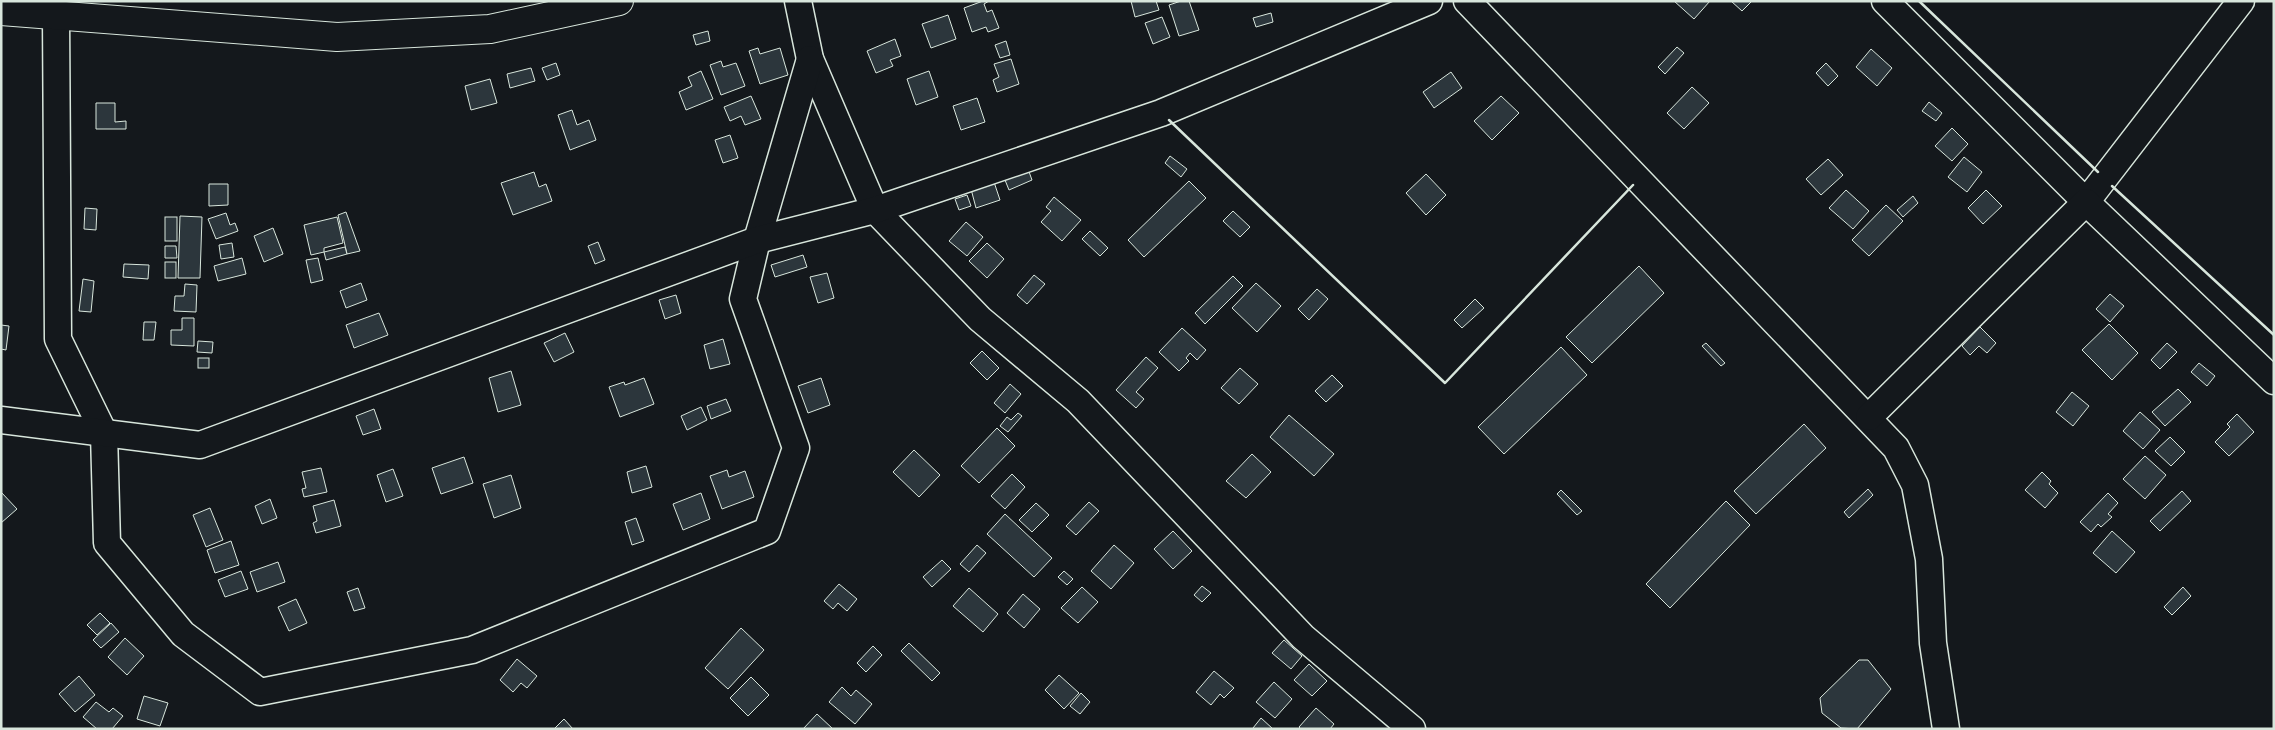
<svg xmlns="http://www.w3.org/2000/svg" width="2275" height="730" viewBox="0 0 2275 730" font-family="Arial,sans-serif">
<rect width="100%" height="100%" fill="#14181c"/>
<g fill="#2c363c" stroke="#d8e6dc">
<path d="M983,1H989L984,4L987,12L992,10L999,28L988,32L986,27L972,32L964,8Z"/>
<path d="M1131,1H1156L1159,10L1135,17Z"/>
<path d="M1181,1H1189L1199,30L1179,36L1169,5Z"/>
<path d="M1674,1H1710L1694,19Z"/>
<path d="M1731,1H1752L1742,11Z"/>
<path d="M1271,13L1273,22L1256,27L1253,18Z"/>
<path d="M948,15L956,39L931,48L922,24Z"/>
<path d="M1162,17L1170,37L1153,44L1145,23Z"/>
<path d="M708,31L710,41L696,45L693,35Z"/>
<path d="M895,39L901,56L890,60L893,66L876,73L867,51Z"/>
<path d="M1006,41L1010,55L1000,58L995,45Z"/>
<path d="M1677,47L1684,53L1665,74L1658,67Z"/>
<path d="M758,48L760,54L780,48L788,75L760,84L749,51Z"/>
<path d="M1871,49L1892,68L1877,86L1856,67Z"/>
<path d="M1011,59L1019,84L997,92L993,80L999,77L994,64Z"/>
<path d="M721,61L723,67L736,63L745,86L721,95L710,65Z"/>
<path d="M556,63L560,75L547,80L542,68Z"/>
<path d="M1826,63L1838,76L1828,86L1816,73Z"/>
<path d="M531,68L535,81L510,88L507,74Z"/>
<path d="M701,71L713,99L686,110L679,92L692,86L688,77Z"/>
<path d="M929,71L938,97L916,105L907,79Z"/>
<path d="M1451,72L1462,88L1434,108L1423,92Z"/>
<path d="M490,79L497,103L471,110L465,86Z"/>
<path d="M1692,87L1709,103L1684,129L1667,113Z"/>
<path d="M751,96L761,119L745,125L741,116L730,121L724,107Z"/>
<path d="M1501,96L1519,113L1492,140L1474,121Z"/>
<path d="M977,98L985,122L961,130L953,106Z"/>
<path d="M1929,102L1942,113L1936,121L1922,111Z"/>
<path d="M96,103H115V122L126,121V129H96Z"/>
<path d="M572,110L577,125L589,120L596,140L570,150L558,115Z"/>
<path d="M1952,128L1968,144L1952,161L1935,146Z"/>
<path d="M730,135L738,158L723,163L715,140Z"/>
<path d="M1170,156L1187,169L1181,177L1165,163Z"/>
<path d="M1964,157L1982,172L1967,192L1948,177Z"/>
<path d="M1828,159L1843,175L1821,195L1806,179Z"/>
<path d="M1028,169L1032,180L1009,190L1005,180Z"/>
<path d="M534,172L539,187L546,184L552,201L513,215L501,183Z"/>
<path d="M1426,174L1446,195L1426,215L1406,193Z"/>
<path d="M1189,181L1206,198L1144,257L1128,240Z"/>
<path d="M994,182L1000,200L976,208L971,189Z"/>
<path d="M209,184H228V205L209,206Z"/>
<path d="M1846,190L1869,211L1853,229L1829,208Z"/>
<path d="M1986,190L2002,206L1983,224L1968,208Z"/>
<path d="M967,195L971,206L959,210L955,199Z"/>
<path d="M1913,196L1918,203L1903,217L1897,210Z"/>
<path d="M1054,197L1081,220L1062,241L1041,222L1051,211L1046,207Z"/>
<path d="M1886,205L1903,221L1869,256L1852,240Z"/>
<path d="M85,208L97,209L96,230L84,229Z"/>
<path d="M1233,211L1250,227L1240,237L1223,221Z"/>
<path d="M346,212L360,251L347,254L338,215Z"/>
<path d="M226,213L230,225L235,223L238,231L216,239L208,219Z"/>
<path d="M180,216L202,217L200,278H178Z"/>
<rect x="165" y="217" width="12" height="24"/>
<path d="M337,217L343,243L324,248V252L311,255L304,225Z"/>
<path d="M966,222L983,237L967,256L949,241Z"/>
<path d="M273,228L283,254L264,262L254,236Z"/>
<path d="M1090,231L1108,248L1100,256L1082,239Z"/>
<path d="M598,242L605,260L595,264L588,246Z"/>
<path d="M232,243L234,257L221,259L219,245Z"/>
<path d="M987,243L1004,259L987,278L969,261Z"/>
<path d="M165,246H176L177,258H165Z"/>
<path d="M345,247L347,254L326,260L324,252Z"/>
<path d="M803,255L807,267L775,277L771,265Z"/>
<path d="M242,258L246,274L218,281L214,266Z"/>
<path d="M318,258L323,280L311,283L306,260Z"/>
<rect x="165" y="262" width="11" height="16"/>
<path d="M124,264L149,265L148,279L123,277Z"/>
<path d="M1639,266L1664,293L1592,363L1566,337Z"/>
<path d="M827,273L834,298L818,303L810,277Z"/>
<path d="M1034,275L1045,284L1027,304L1017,295Z"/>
<path d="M1233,276L1243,286L1205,324L1195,313Z"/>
<path d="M83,279L94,281L91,312L79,311Z"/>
<path d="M361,283L367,300L346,308L340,291Z"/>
<path d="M1256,283L1281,306L1257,332L1232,308Z"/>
<path d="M185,284L197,285L196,312L174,311L175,296H184Z"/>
<path d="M1317,289L1328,299L1309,320L1298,309Z"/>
<path d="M2110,294L2124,306L2110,322L2096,309Z"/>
<path d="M676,295L681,313L665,319L659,300Z"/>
<path d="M1475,299L1484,308L1462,328L1454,320Z"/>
<path d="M379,313L388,335L354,348L346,325Z"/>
<path d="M182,318H194V346L171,345V330H182Z"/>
<path d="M144,322H156L154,340H143Z"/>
<path d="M2109,324L2138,353L2112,380L2082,350Z"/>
<path d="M1,325L9,326L6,350L1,349Z"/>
<path d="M1980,327L1996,343L1987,353L1979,346L1970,355L1962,346Z"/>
<path d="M1182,328L1206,350L1197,360L1190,353L1186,358L1189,361L1179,371L1159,352Z"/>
<path d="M565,333L574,352L554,362L544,343Z"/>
<path d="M723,339L730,364L710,369L704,345Z"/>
<path d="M198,341L213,342L212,353L197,352Z"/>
<path d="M1706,343L1725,363L1721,366L1702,346Z"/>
<path d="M2167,343L2177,352L2160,369L2151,360Z"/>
<path d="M1561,347L1587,375L1504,454L1478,427Z"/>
<path d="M982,351L999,368L987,380L970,363Z"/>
<path d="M1146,357L1158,368L1136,392L1144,399L1136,408L1116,390Z"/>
<rect x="198" y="358" width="11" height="10"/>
<path d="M2199,363L2215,376L2207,386L2191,372Z"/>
<path d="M1240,368L1258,384L1239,404L1221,388Z"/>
<path d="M511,371L521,405L498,412L489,378Z"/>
<path d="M1332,375L1343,386L1326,402L1315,391Z"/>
<path d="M644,378L654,404L620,417L609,387L624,382L625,385Z"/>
<path d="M821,378L830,405L808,413L798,386Z"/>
<path d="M1010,384L1021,394L1005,413L994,403Z"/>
<path d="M2178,389L2191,402L2165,426L2152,412Z"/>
<path d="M2072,392L2089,406L2073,426L2056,412Z"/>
<path d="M726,399L731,411L711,419L707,406Z"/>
<path d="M701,407L707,420L687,430L681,416Z"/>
<path d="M374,409L381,429L363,435L356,416Z"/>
<path d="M2140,412L2160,430L2143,449L2123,431Z"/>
<path d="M1018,413L1022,416L1008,432L1000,426L1007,417L1011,420Z"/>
<path d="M2237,414L2254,432L2229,456L2215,442L2230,427L2227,424Z"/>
<path d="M1289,415L1334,454L1314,476L1270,437Z"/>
<path d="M1804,424L1826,448L1756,514L1734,491Z"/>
<path d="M997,428L1015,446L979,483L961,466Z"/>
<path d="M2170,437L2185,452L2171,466L2155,451Z"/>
<path d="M914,450L940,475L919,497L893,472Z"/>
<path d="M1252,454L1271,472L1246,498L1226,481Z"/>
<path d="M2145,456L2166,475L2145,499L2123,479Z"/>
<path d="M464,457L473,483L441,494L432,468Z"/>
<path d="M646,466L652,487L632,493L627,472Z"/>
<path d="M321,468L327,492L304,497L302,489L306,488L302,472Z"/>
<path d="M393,469L403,496L386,502L377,475Z"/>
<path d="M727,470L729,477L745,471L754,497L722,509L710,476Z"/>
<path d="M2042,472L2051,481L2049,484L2058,493L2045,508L2025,490Z"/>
<path d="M1012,474L1025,487L1005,509L991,496Z"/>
<path d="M511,475L521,508L494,518L483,484Z"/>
<path d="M1868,489L1873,495L1849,518L1844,512Z"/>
<path d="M1561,490L1582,511L1577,515L1557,494Z"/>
<path d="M2182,491L2191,501L2160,531L2150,521Z"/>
<path d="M1,492L17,509L1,523Z"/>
<path d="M701,493L710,519L683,530L673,504Z"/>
<path d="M2108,493L2118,503L2108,514L2112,517L2101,527L2098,524L2091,532L2080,522Z"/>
<path d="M270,499L277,518L262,524L255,506Z"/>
<path d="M334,500L341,526L316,533L313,523L317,521L313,506Z"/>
<path d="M1726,501L1750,525L1670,608L1646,584Z"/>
<path d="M1089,502L1099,511L1076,535L1066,526Z"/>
<path d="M1036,503L1049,515L1032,532L1019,520Z"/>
<path d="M210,508L223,540L206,547L193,515Z"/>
<path d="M1005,514L1052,558L1034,577L987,534Z"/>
<path d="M636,518L644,541L632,545L625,522Z"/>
<path d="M1173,531L1192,551L1173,569L1154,549Z"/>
<path d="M2112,531L2135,552L2116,573L2093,553Z"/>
<path d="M231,541L239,565L215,573L207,550Z"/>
<path d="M977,545L986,553L969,572L960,564Z"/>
<path d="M1114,545L1134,563L1111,589L1091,571Z"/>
<path d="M942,560L951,569L932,587L923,577Z"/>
<path d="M278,562L285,582L257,592L250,572Z"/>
<path d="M241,571L248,589L225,597L218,580Z"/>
<path d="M1064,571L1073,579L1067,585L1058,577Z"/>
<path d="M839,584L857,599L847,611L838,603L833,609L824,601Z"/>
<path d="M1202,586L1211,593L1202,602L1194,595Z"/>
<path d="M1082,587L1098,602L1078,623L1061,608Z"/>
<path d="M2183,587L2191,596L2172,615L2164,607Z"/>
<path d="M358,588L365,608L354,611L347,592Z"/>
<path d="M969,588L998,614L983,632L953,606Z"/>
<path d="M1023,594L1040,609L1024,628L1007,613Z"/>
<path d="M296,599L307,623L289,631L278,607Z"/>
<path d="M100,613L110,623L97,635L87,625Z"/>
<path d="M111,623L119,632L101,648L93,640Z"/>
<path d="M741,628L764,650L728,689L705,668Z"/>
<path d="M125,638L144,656L127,675L108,657Z"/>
<path d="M1284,640L1302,656L1291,669L1272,653Z"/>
<path d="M909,643L940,673L932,681L901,651Z"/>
<path d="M873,646L882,655L866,672L857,663Z"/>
<path d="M517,659L537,676L527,688L521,683L513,692L500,680Z"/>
<path d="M1859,660H1868L1891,689L1857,729L1841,728L1822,713L1820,698Z"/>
<path d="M1309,664L1327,681L1312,696L1294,680Z"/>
<path d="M1214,671L1234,688L1224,698L1220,694L1211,705L1196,692Z"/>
<path d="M1059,675L1079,693L1064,709L1045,690Z"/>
<path d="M79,676L95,695L75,712L59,694Z"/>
<path d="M751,677L769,695L748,716L730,698Z"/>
<path d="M1274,682L1292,699L1275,718L1256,702Z"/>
<path d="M842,687L851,696L856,690L872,704L855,724L829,702Z"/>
<path d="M1081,693L1090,702L1080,714L1070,706Z"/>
<path d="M144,696L168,703L160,726L137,719Z"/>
<path d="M96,702L109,712L113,708L123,716L112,729H97L83,717Z"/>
<path d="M1316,708L1334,724L1330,729H1301L1299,727Z"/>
<path d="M817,714L833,729H803Z"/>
<path d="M1261,718L1273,729H1254L1253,728Z"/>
<path d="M564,719L573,729H554Z"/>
</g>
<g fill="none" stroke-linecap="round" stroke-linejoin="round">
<g stroke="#d8e6dc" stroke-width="29">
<g id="minor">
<path d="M798,1L810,59L875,210L980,319L1078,401L1303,637L1412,729"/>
<path d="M1467,1L1896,448L1915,485L1929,559L1933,643L1946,729"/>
<path d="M1885,1L2086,202L2241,1"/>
<path d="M56,15L58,339L104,433L107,543L183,634L260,692L472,650L767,531L796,448L743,299L757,240L810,59"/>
<path d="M1869,417L2086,202L2274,381"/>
<path d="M1,420L200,445L757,240L875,210L1161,113L1429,1"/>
</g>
</g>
<g stroke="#d8e6dc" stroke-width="30">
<path id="major" d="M1,11L337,37L490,29L619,1"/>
</g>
<use href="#minor" stroke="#14181c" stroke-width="26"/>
<use href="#major" stroke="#14181c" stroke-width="28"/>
<g stroke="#d8e6dc" stroke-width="2.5">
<path d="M1919,1L2098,172"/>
<path d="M1169,120L1445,383L1633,185"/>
<path d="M2112,186L2274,335"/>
</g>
</g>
<rect width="2275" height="730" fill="none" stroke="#d8e6dc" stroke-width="5"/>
</svg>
